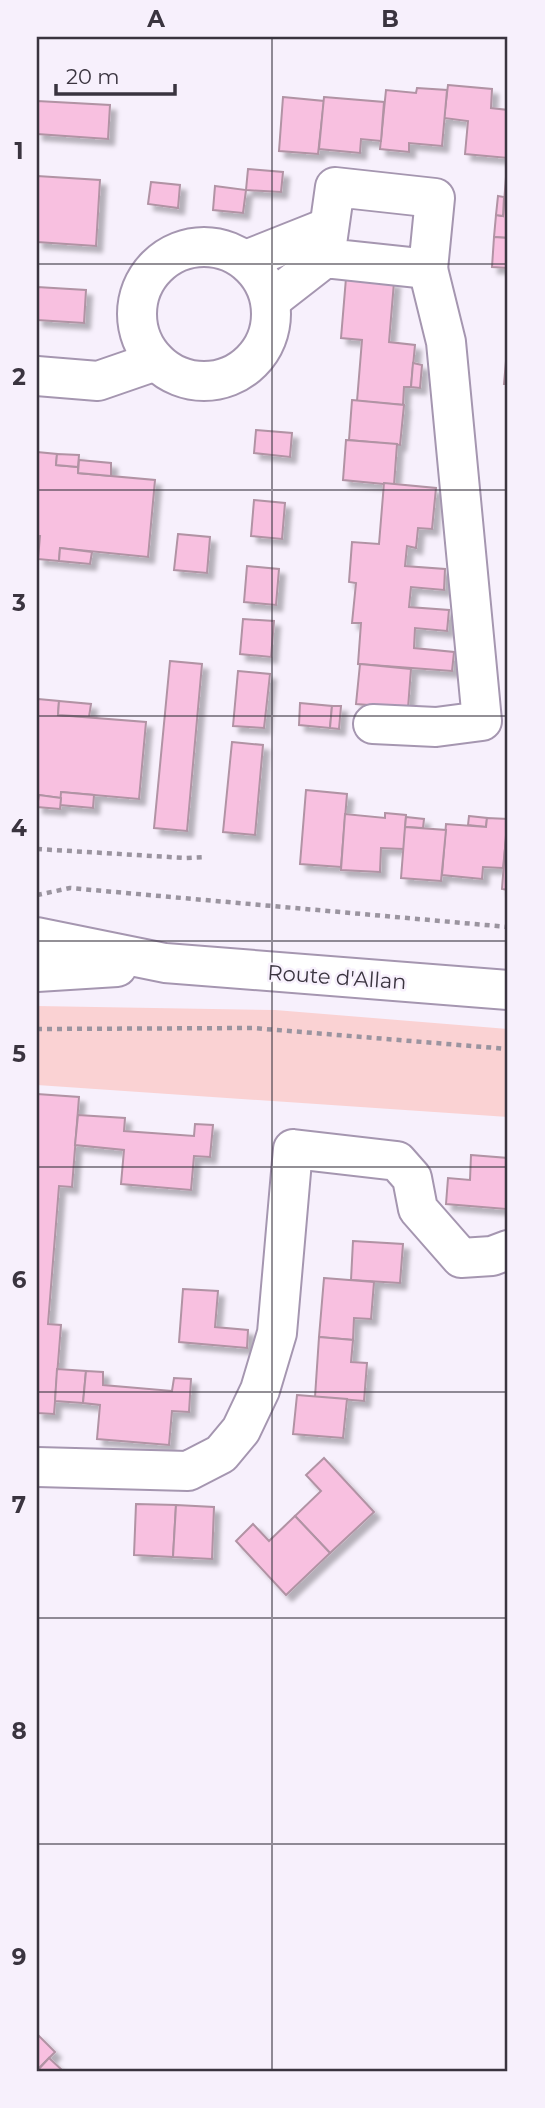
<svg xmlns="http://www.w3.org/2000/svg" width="545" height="2108" viewBox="0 0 545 2108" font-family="Montserrat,sans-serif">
<defs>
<filter id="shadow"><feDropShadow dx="6" dy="6" stdDeviation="2" flood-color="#0004"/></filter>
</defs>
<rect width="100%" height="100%" fill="#f7f0fc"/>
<path fill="#fad2d3" d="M37,1006L275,1010L508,1029V1117L37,1085Z"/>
<g fill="#f8c0e0" stroke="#b193a4" stroke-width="2" filter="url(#shadow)">
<path d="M448,85L492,89L491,108L508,110V158L465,154L468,121L444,118Z"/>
<path d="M417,88L447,90L442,146L409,143V152L380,149L386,90L416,93Z"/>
<path d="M283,97L324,101L318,154L279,151Z"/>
<path d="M324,97L384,102L381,141L361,139L360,153L319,149Z"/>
<path d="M37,101L110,105L108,139L37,134Z"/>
<path d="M248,169L283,172L281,192L246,190Z"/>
<path d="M37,176L100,180L96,246L37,242Z"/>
<path d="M506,177H508V238L494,237L496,215L503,216Z"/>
<path d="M151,182L180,185L178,208L148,204Z"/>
<path d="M215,186L246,190L243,213L213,210Z"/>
<path d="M498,196L504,197L503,216L496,215Z"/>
<path d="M494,237L508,238V268L492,267Z"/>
<path d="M346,278L394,282L389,342L415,345L411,387H404L403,405L357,401L362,340L341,338Z"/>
<path d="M37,287L86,290L84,323L37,320Z"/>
<path d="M506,361H508V384H504Z"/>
<path d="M413,363L422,365L420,388L411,387Z"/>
<path d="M352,400L404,405L400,445L349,440Z"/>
<path d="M256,430L292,433L290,457L254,453Z"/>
<path d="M346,440L397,444L394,485L343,480Z"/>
<path d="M37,452L57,454L56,465L78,467V473L155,480L148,557L60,548L59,561L38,559L40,536H37Z"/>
<path d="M57,454L79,455L78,467L56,465Z"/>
<path d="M79,460L111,463V476L78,473Z"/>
<path d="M384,483L436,488L432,529L418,528L416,548L407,546L405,566L445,569L444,590L411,587L409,607L449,610L447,631L415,628L414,648L454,652L452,671L358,664L361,623H352L356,583L349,582L352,542L379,544Z"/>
<path d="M254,500L285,503L282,539L251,536Z"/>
<path d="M178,534L210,537L207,573L174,570Z"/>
<path d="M60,548L92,552L90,564L59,561Z"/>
<path d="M247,566L279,569L276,605L244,602Z"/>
<path d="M243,619L274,621L271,657L240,654Z"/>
<path d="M170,661L202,664L187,831L154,828Z"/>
<path d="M360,664L411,669L408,708L356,704Z"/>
<path d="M238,671L270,674L264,728L233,726Z"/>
<path d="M38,699L59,701L58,715L146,722L139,799L61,792V798L39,795L37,807Z"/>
<path d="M59,701L91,704L89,717L58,715Z"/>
<path d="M300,703L332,706L330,728L299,725Z"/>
<path d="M332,706H341L339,729L330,728Z"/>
<path d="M232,742L263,745L255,835L223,832Z"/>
<path d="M306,790L347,794L341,867L300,864Z"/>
<path d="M61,792L94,795L93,808L60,805Z"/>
<path d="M39,795L61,798L60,809L37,807Z"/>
<path d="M385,813L406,815L404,849L381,848L380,872L341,870L345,814L385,818Z"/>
<path d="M469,816L487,818L486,827L468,825Z"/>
<path d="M406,817L424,819L423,828L405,827Z"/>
<path d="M487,818L508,819L503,868L483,867L482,879L442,875L446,824L486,827Z"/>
<path d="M405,827L446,830L441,881L401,878Z"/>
<path d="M506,835H508V890L502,889Z"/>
<path d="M37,1094L79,1097L72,1187L59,1186L48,1324L61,1325L54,1414L37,1413Z"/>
<path d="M78,1115L125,1118L124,1131L194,1136L195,1124L213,1125L210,1157L194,1156L191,1190L121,1184L124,1150L75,1145Z"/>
<path d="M471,1155L508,1158L506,1209L446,1204L448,1178L470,1180Z"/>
<path d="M353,1241L403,1244L400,1283L351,1280Z"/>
<path d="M324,1278L374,1282L371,1319L354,1318L353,1340L319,1337Z"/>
<path d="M183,1289L218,1291L215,1327L248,1330L247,1348L179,1342Z"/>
<path d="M319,1337L353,1340L351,1362L367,1363L364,1401L315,1397Z"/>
<path d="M57,1369L86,1371L83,1403L55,1401Z"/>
<path d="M86,1371L103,1372V1385L172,1391L174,1378L191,1379L189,1412L172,1411L169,1445L97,1439L100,1405L83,1403Z"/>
<path d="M297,1395L347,1399L343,1438L293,1434Z"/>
<path d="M324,1458L374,1512L330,1553L295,1516L321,1491L306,1475Z"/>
<path d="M136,1504L176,1505L173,1557L134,1555Z"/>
<path d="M176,1505L214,1507L212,1559L173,1557Z"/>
<path d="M295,1516L330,1553L286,1595L236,1541L253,1524L269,1541Z"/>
<path d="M37,2034L55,2052L37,2070Z"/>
<path d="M49,2058L63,2071H37Z"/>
</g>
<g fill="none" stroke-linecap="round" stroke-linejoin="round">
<g stroke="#a596b0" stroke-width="42">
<g id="minor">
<circle cx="204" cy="314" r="67"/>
<path d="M246,260L329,227"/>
<path d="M271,300L325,258L428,269L435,198L335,187L325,258"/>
<path d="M37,376L98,381L156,361"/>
<path d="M373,724L436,727L482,721L446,342L428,269"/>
<path d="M37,937L165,963L508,990"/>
<path d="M37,972L117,967"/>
<path d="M37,1467L188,1471L221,1454L241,1430L260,1390L277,1333L293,1149L397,1161L412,1178L418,1209L461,1258L492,1256L508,1250"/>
</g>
</g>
<g stroke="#9a949f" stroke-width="4.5" stroke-dasharray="5 5" stroke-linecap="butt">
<path d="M37,849L186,858L206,857"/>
<path d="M37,895L70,888L508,927"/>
<path d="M37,1029L253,1028L508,1049"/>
</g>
<use href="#minor" stroke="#fff" stroke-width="38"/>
</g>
<path fill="none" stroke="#3a343f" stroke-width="2" stroke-opacity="0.55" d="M272,37V2071M37,264H508M37,490H508M37,716H508M37,941H508M37,1167H508M37,1392H508M37,1618H508M37,1844H508"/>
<g text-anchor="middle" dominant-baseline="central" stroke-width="5" stroke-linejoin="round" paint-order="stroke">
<g font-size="21" fill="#3a343f" stroke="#f7f0fc">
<text transform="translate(337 977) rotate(4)">Route d'Allan</text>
</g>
</g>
<rect width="545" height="2108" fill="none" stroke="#f7f0fc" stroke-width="77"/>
<path d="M56 84v10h119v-10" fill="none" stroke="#3a343f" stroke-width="3.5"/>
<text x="66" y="84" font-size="21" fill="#3a343f" stroke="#f7f0fc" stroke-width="5" paint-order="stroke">20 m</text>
<rect x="38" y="38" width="468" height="2032" fill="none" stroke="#3a343f" stroke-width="2.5"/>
<g font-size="23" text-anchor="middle" font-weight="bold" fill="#3a343f">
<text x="156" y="27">A</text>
<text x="390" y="27">B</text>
<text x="19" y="159">1</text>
<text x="19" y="385">2</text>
<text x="19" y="611">3</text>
<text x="19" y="836">4</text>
<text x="19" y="1062">5</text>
<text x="19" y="1288">6</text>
<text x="19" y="1513">7</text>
<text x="19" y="1739">8</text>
<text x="19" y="1965">9</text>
</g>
</svg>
